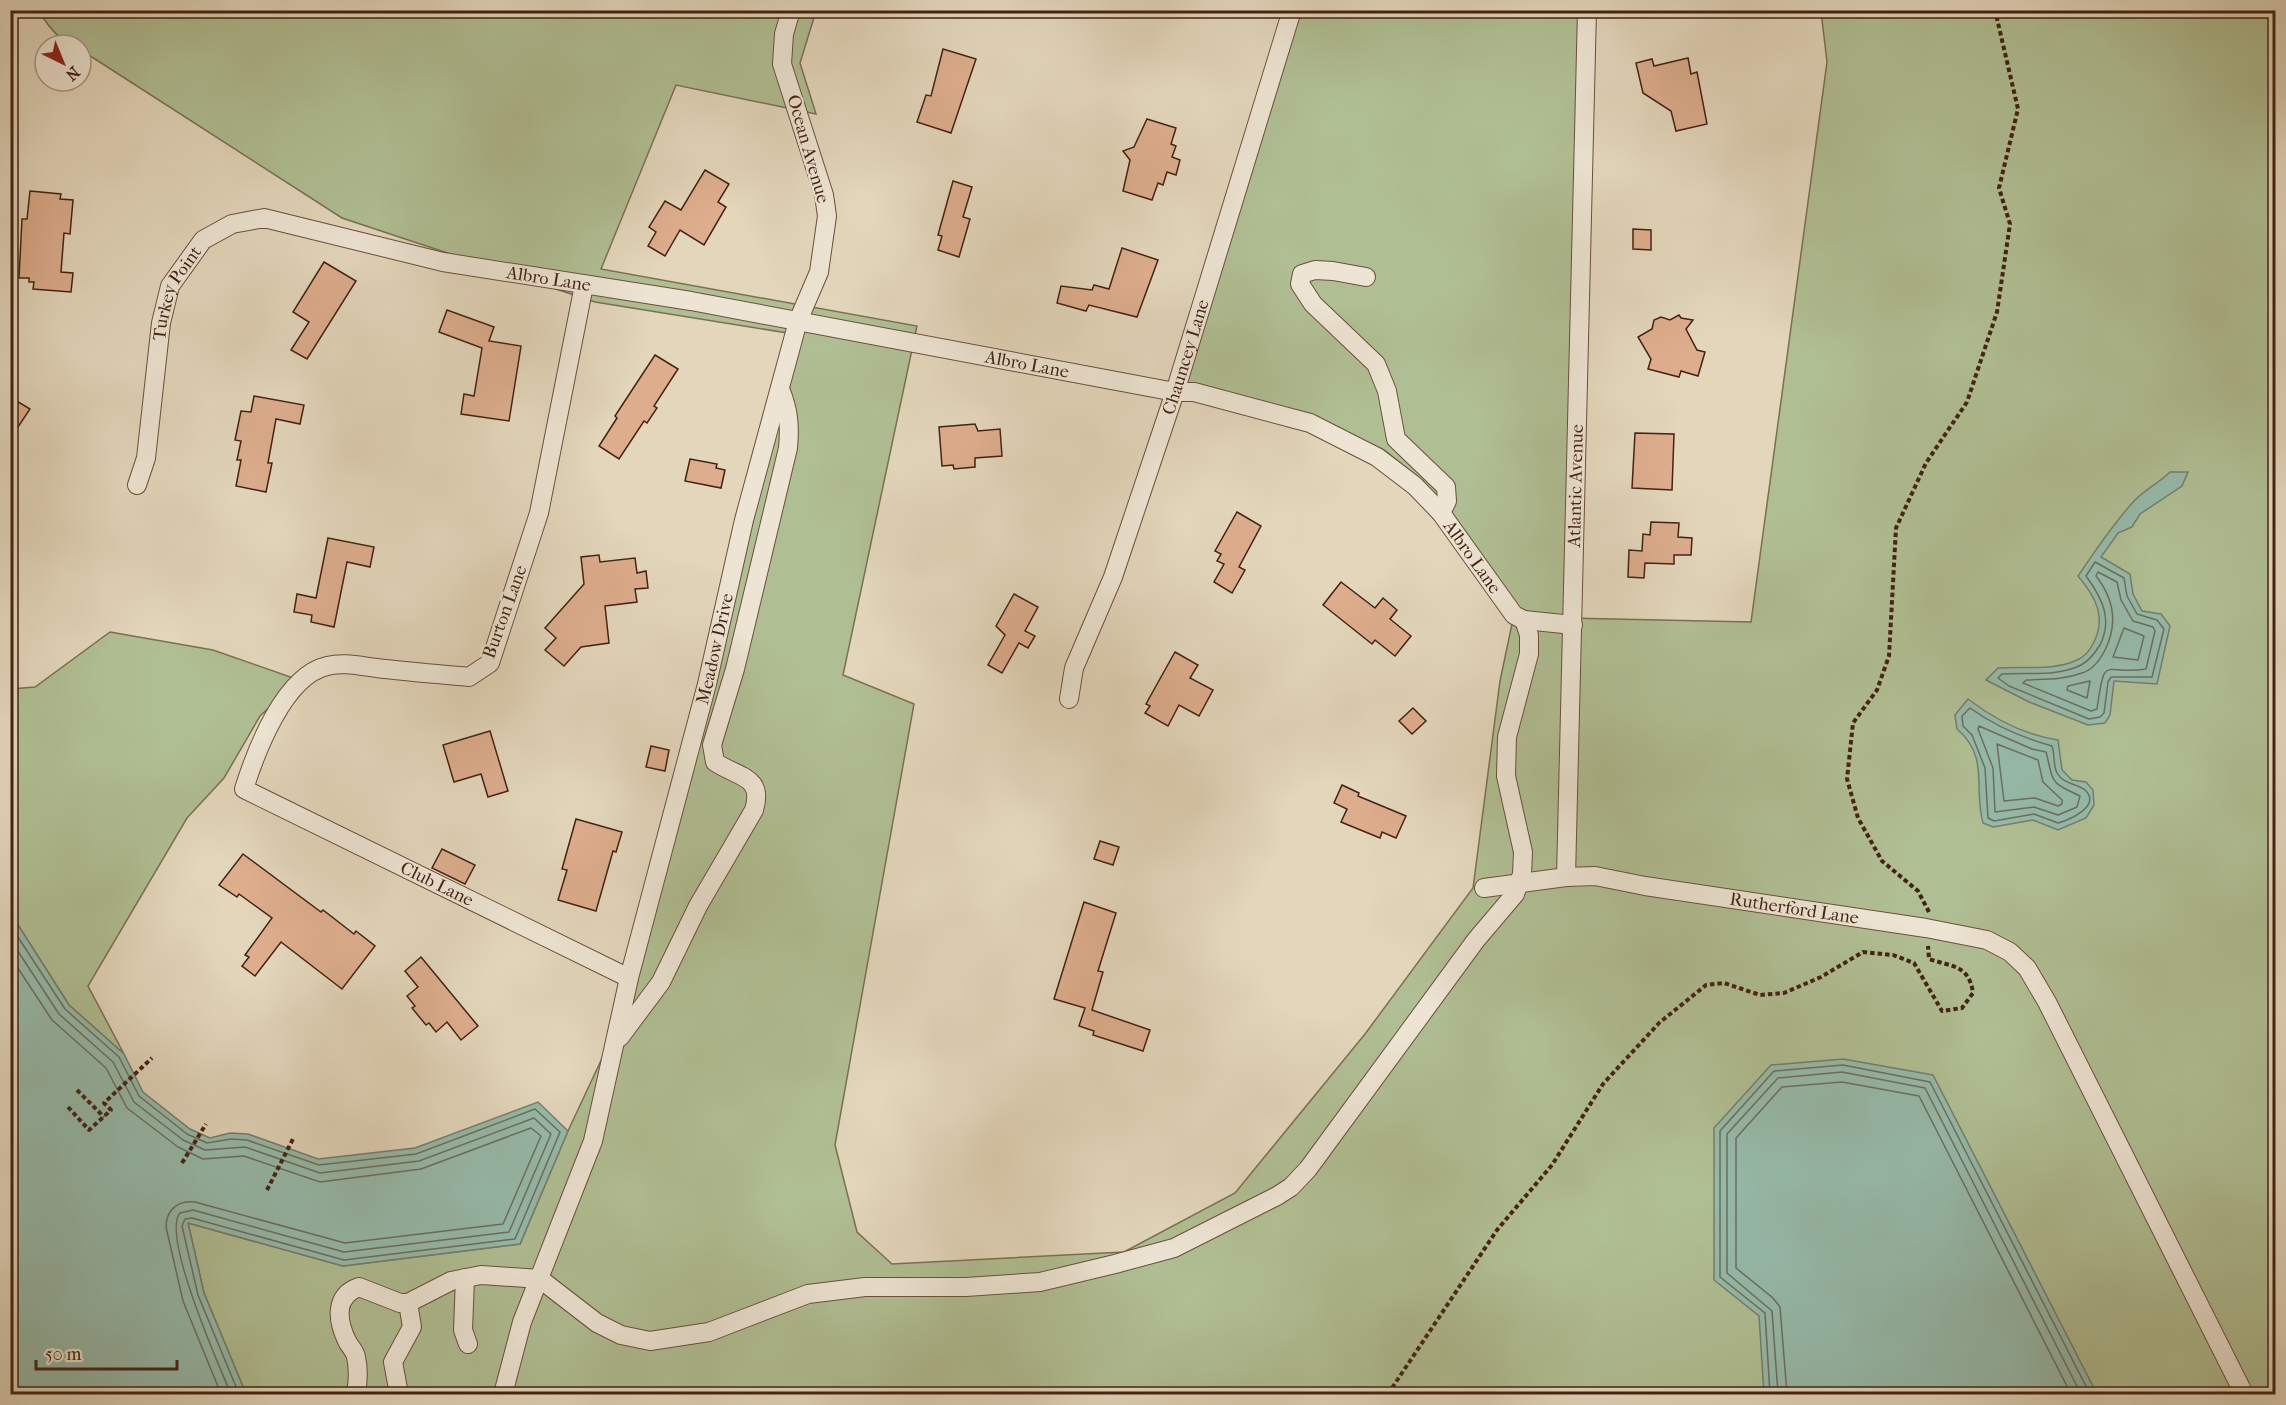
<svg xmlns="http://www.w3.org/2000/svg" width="2286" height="1405" viewBox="0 0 2286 1405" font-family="'IM FELL French Canon',serif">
<rect width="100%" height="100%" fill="#e3d6bb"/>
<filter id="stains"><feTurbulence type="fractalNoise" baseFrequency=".00333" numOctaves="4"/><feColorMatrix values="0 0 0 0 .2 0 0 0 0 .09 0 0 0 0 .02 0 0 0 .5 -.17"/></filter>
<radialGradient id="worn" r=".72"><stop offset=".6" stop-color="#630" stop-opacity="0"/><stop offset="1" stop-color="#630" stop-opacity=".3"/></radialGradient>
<g fill="#b0be93" stroke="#7a7053" stroke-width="1.5">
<path d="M39,11H816L800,63L816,114L676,85L601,269L917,326L843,675L914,704L835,1145L857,1232L892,1264L1124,1252L1235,1193L1365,1034L1473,888L1500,681L1512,624L1495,582L1469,540L1422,480L1384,450L1357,438L1181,387L1296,11H1580L1568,618L1751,622L1827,62L1821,11H2275V1394H246L204,1293L188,1223L343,1266L520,1244L568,1131L633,992L800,335L595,302L342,218L81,50V45C61,45 48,26 39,11Z"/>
<path d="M110,632L213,650L299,680L260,716L224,778L187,818L88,986L124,1054L69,1005L11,914V689L35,687Z"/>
</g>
<g fill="#96baaa" stroke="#757d6e" stroke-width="1.5">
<path d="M2170,472H2188L2182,486L2140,514L2132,527L2118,533L2101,557L2130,574L2133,594L2142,611L2161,614L2170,626L2157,684L2114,681L2110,715L2105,723L2088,725L2029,702L1986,680L1998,668C2023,666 2054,671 2077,660C2084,657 2090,650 2093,644C2107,618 2096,597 2078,576C2095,551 2113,524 2134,501C2144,490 2159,483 2170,472Z"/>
<path d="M1968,699C1994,719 2025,735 2058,740L2062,770L2072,780L2086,782L2093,790L2094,805L2086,818L2058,830L2033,820L1993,827L1983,823C1973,788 1990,757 1957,729L1955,715Z"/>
<path d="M11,914L69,1005L124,1054L143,1092L190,1129L210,1138L230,1133L248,1134L318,1159L415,1148L538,1102L568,1131L520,1244L343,1266L188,1223L204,1293L246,1394H17L10,1380Z"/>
<path d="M1843,1059L1933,1075L2097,1394H1764L1759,1316L1714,1280V1128L1771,1065Z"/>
</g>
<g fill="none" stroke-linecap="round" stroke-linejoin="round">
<g stroke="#6c6e5e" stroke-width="1.5">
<path d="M2095,562L2124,578L2127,596L2137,614L2157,620L2164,629L2152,677H2111L2108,682L2104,713L2100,717L2089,719L2009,686L1998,678L2002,674C2027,672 2058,677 2081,665C2089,661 2095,653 2100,645C2113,619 2102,598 2086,576Z"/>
<path d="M2098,572L2117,582L2121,600L2133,621L2153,627L2155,631L2146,669C2104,676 2105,651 2097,709L2091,711L2023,683L2026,680C2045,679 2063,680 2082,673C2092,670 2100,660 2105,650C2118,624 2114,599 2096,576Z"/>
<path d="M2124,628L2144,636L2138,660L2113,657Z"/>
<path d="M2090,681L2087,698L2067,690L2068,686Z"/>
<path d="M1970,708C1995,726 2023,738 2052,746C2055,754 2053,766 2057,773C2064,785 2076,783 2085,790C2102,806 2069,820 2058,823L2034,814L1994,821L1988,818L1985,768L1972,735L1963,726L1962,716Z"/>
<path d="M1979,726L2032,749L2046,752C2054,783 2049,782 2080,796L2077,807L2058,815L2034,807L1995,812L1993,768L1978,729Z"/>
<path d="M1997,744L2038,760L2043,782L2062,800V804L2058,806L2035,798L2004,801Z"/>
<path d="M10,925L65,1009L119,1057L139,1096L187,1134L207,1143L231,1139L247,1140L319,1165L416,1154L535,1109L560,1132L515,1239L344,1260L192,1218L185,1219L182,1226L198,1295L239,1394"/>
<path d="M10,939L59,1014L113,1062L134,1102L183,1140L205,1150L245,1147L320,1173L419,1161L534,1118L551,1134L509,1232L344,1252L193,1210L180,1213C161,1235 219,1366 231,1394"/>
<path d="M10,956L52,1020L106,1068L127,1108L178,1147L203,1159L244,1156L320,1182L421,1169L531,1128L541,1136L503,1224L345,1243L195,1202C178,1200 166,1210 166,1227L183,1301L221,1394"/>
<path d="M1770,1394L1765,1313L1720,1277V1131L1774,1071L1843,1065L1930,1082L2090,1394"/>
<path d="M1778,1394L1772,1311L1727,1273V1134L1778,1078L1842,1072L1925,1088L2081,1394"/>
<path d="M1787,1394L1780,1307L1773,1298L1736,1268V1138L1782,1087L1842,1082L1919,1096L2071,1394"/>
</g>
</g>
<g fill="#ddad8d" stroke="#432213" stroke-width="1.5">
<path d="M943,49L976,59L951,133L917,122L926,95L931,96Z"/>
<path d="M1688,58L1691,74L1697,72L1707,124L1676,131L1671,111L1643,93L1636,63L1652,59L1654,66Z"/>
<path d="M1147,119L1176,128L1171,144L1176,146L1172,157L1180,160L1176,175L1167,172L1163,185L1158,183L1152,200L1123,191L1130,160L1123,151L1134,147Z"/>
<path d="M705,170L729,184L718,202L726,207L704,245L680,230L665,256L648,246L656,232L649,227L665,201L681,210Z"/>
<path d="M953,181L972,187L963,217L970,219L959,257L938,250L942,236L938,235Z"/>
<path d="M30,191L61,194L60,199L73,200L70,234L64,233L61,272L73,273L71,292L33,289L34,282H29V278H19L22,219H27Z"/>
<path d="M1633,229L1651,230V250L1633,249Z"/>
<path d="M1122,248L1158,260L1137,317L1089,305L1086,311L1057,303L1061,286L1092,290L1094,285L1109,289Z"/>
<path d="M324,262L356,281L307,359L291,350L309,322L293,312Z"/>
<path d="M447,310L494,327L489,341L521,346L509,421L461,414L464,394L474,396L482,348L439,332Z"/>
<path d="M1679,315L1681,318L1693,320L1686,329L1697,350L1705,352L1698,376L1681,371L1679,377L1648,369L1651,359L1638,337L1652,329L1654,320L1661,317L1670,320Z"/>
<path d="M655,355L678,369L654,406L657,408L647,423L644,421L619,459L599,446L617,418L615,416Z"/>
<path d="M254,396L304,405L300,424L276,419L268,463H272L266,492L236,486L241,460H237L241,441L235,440L241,411L251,412Z"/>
<path d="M10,397L30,409L10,439Z"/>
<path d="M975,424L978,431L1000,429L1002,456L975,458V467L954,469L953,465L942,466L939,427Z"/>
<path d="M1635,433L1674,434L1672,490L1632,488Z"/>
<path d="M690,459L717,464L716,468L725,470L721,488L685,481Z"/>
<path d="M1237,512L1261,526L1239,567L1245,570L1232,593L1214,582L1224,564L1217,561L1221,554L1215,551Z"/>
<path d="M1651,522L1679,523L1678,537L1692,538L1691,555H1674V564L1645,563L1644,578L1628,577L1629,550L1642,551L1643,534L1650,535Z"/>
<path d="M328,538L374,547L370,567L347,562L334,627L311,622L312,615L294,612L297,594L316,598Z"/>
<path d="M599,555L600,562L635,558L637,573L646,571L648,588L635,589L637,602L605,606L609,643L581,647L564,666L545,650L556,638L545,628L584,584L581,557Z"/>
<path d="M1341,582L1375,608L1383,598L1397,610L1390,619L1411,636L1395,656L1375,640L1372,644L1323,605Z"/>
<path d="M1014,594L1038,607L1025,631L1035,636L1028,648L1019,643L1002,673L988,665L1005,635L996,626Z"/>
<path d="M1175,652L1198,665L1190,678L1213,690L1199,716L1179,705L1168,726L1145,713L1150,706L1146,704Z"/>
<path d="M1413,708L1426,721L1412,734L1399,721Z"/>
<path d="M490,731L508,791L488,797L481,774L454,782L443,745Z"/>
<path d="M651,746L669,750L665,771L646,767Z"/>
<path d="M1342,785L1359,793L1358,796L1406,816L1396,838L1382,832L1380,838L1341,822L1347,809L1334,803Z"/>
<path d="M576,819L622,832L616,852L613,851L596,911L558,900L567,870L562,869Z"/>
<path d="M1100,841L1119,847L1113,865L1094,859Z"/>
<path d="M442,849L475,865L465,884L432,868Z"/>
<path d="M243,854L321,912L323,910L354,934L356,931L375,946L342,989L281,942L255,976L242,966L249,957L245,955L272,918L239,894L237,897L219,885Z"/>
<path d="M1084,902L1116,913L1098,971L1103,972L1092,1010L1150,1030L1143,1051L1093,1035L1094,1031L1079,1026L1085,1008L1054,999Z"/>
<path d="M421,957L478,1026L461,1040L447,1022L436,1032L429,1023L426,1025L412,1008L415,1006L407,996L418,987L405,971Z"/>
</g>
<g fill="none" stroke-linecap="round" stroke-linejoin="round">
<g stroke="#6b4f3d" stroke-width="20">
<g id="minor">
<path d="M1366,277L1333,271L1315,270L1302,274L1300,284L1313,304L1376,364L1387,391L1396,439L1446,487L1447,501L1441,513"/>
<path id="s1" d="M584,285L539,513L490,663L469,677C439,674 408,672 377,668C359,666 345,662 327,666C284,676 256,751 244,789L629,978"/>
<path id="s2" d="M137,485L146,458L161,323L170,286L203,240L232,224L264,218L443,262L691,301L1175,392H1194L1310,423L1377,457L1415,486L1441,513L1514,615L1524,620L1573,625"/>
<path id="s3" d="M1069,699L1074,668L1113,577L1175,392L1292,10"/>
<path id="s4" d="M1566,877L1595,876L1645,886L1926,928L1987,940L2010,952L2027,968L2047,1002L2244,1394"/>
<path id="s5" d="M1484,888L1566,877L1587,10"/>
<path d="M620,1037L661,982L698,906L754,810C764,776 739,778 715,762L712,745L735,669L788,448C790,427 789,410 780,389"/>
<path d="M465,1278L463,1330L468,1344"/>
<path d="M356,1394C358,1382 359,1370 356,1357C355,1351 350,1347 347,1341C337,1320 334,1296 359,1287L400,1303H408L451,1281L481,1275L540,1279L597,1323L621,1335L650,1341L709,1332L808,1294L865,1287H966L1040,1282L1115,1264L1174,1248L1277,1196L1291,1187L1308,1169L1476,940L1515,894L1522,874L1523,852L1506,776L1507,737L1529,654V635L1524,620"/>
<path d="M399,1394L393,1362L412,1327L408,1303"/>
<path id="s6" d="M503,1394L522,1322L593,1141L629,978L707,684L744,520L798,321L819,272L827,216L824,195L782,64L784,34L791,10"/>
</g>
</g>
<g stroke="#432213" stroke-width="4" stroke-dasharray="4.5 3" stroke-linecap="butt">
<path d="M1929,912L1918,891L1882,861L1858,818L1847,779L1853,723L1877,690L1889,656L1896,528L1926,463L1967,402L1997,312L2010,224L1999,188L2018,109L1995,10"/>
<path d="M77,1090L104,1117"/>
<path d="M68,1107L89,1130L111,1110L104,1103L152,1058"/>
<path d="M182,1163L206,1124"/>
<path d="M267,1190L294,1137"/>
<path d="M1388,1394L1497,1230L1552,1165L1603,1084L1659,1023L1706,985L1724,983L1760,995L1784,993L1821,977L1863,952L1893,955L1914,963L1942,1011L1962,1008L1973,993C1969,965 1953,967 1929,959L1928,946"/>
</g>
<use href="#minor" stroke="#ede4d3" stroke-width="18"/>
</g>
<g text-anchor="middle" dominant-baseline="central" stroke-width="4.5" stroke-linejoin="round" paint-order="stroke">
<g font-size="18" fill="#432213" stroke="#ede4d3">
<text transform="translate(808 149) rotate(74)">Ocean Avenue</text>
<text stroke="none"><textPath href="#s2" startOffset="616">Albro Lane</textPath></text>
<text stroke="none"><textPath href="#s2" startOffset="198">Turkey Point</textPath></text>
<text stroke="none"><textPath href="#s3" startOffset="362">Chauncey Lane</textPath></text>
<text stroke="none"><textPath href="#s2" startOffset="1102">Albro Lane</textPath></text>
<text stroke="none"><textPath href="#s5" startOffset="474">Atlantic Avenue</textPath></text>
<text stroke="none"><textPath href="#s2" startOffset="1606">Albro Lane</textPath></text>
<text transform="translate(505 612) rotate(-70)">Burton Lane</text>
<text stroke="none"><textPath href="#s6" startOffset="776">Meadow Drive</textPath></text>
<text stroke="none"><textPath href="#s1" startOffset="927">Club Lane</textPath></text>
<text stroke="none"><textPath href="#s4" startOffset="231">Rutherford Lane</textPath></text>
</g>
</g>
<rect width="2286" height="1405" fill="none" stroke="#e3d6bb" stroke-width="36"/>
<rect x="12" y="12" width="2262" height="1381" fill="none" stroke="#432213" stroke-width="3"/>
<rect x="18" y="18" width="2250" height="1369" fill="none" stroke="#432213" stroke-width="1.5"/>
<g transform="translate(63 63) rotate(137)"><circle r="28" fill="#ede4d3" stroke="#a99686" stroke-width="1.5"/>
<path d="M0-4.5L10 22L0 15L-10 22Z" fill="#8f2418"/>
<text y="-9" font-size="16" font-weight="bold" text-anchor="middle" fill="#432213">N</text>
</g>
<path d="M36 1360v9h141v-9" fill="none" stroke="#432213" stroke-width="3"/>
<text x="45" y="1360" font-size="18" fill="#432213" stroke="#ede4d3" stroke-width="4.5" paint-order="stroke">50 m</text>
<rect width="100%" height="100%" filter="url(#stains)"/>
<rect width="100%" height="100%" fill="url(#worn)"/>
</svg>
